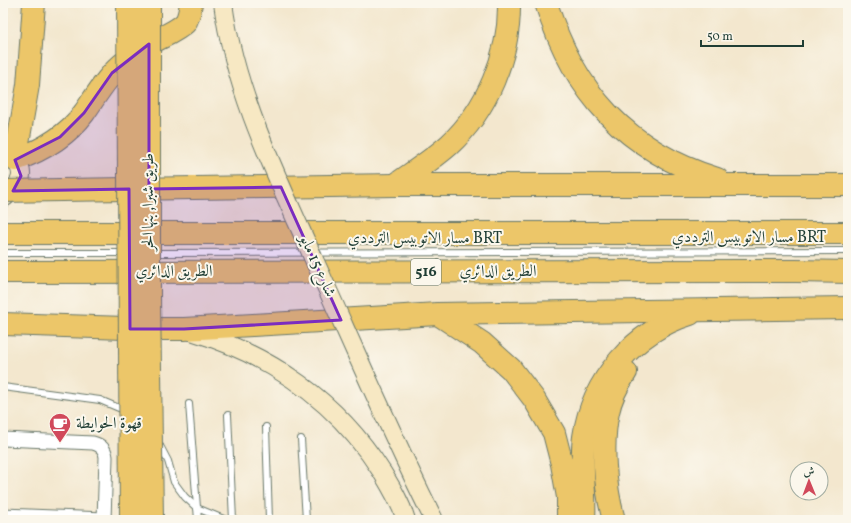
<svg xmlns="http://www.w3.org/2000/svg" width="851" height="523" viewBox="0 0 851 523" font-family="Vollkorn,Amiri,serif">
<rect width="100%" height="100%" fill="#fbf7ec"/>
<filter id="ink" filterUnits="userSpaceOnUse"><feTurbulence type="fractalNoise" baseFrequency=".025" numOctaves="2"/><feDisplacementMap in="SourceGraphic" scale="8" xChannelSelector="R" yChannelSelector="G"/><feConvolveMatrix kernelMatrix="1 2 1 2 8 2 1 2 1" color-interpolation-filters="sRGB"/></filter>
<filter id="wash" filterUnits="userSpaceOnUse"><feTurbulence type="fractalNoise" baseFrequency=".012" numOctaves="4" result="noise"/><feDisplacementMap in="SourceGraphic" scale="16" xChannelSelector="R" yChannelSelector="G"/><feGaussianBlur stdDeviation="0.9" result="paint"/><feColorMatrix in="noise" values="0 0 0 0 0 0 0 0 0 0 0 0 0 0 0 0 0 1.4 0 .05"/><feComposite in="paint" operator="in"/></filter>
<g filter="url(#wash)">
<rect width="100%" height="100%" fill="#f3e7ce"/>
</g>
<g filter="url(#ink)">
<g fill="none" stroke-linecap="round" stroke-linejoin="round">
<g stroke="#69786a" stroke-width="8">
<g id="lane">
<path d="M3,253H125"/>
<path d="M153,253L848,251"/>
<path d="M3,387L100,400L126,411"/>
<path d="M189,404L198,520"/>
<path d="M228,415L233,520"/>
<path d="M266,427L269,520"/>
<path d="M301,439L306,520"/>
<path d="M158,442L168,461L174,482L185,497L197,508L226,520"/>
</g>
</g>
<g stroke="#69786a" stroke-width="15">
<g id="street">
<path d="M3,145L15,160"/>
<path d="M3,439L93,443C101,445 105,449 106,457L104,520"/>
<path d="M3,515L105,519"/>
</g>
</g>
<g stroke="#69786a" stroke-width="20">
<g id="secondary">
<path d="M5,197C18,186 28,176 15,160"/>
<path d="M191,331C270,355 337,401 382,472C391,487 401,503 406,520"/>
</g>
</g>
<g stroke="#69786a" stroke-width="24">
<g id="highway">
<path d="M34,3L28,85L15,160C41,151 67,136 84,113C98,93 107,76 126,61C134,54 142,48 151,43C161,37 176,32 185,23C189,18 190,9 191,3"/>
<path d="M546,3C574,93 627,151 717,179"/>
<path d="M395,185C413,172 432,160 449,145C487,110 510,55 509,3"/>
<path d="M61,190L395,185H848"/>
<path d="M3,233H848"/>
<path d="M3,272L796,271L848,272"/>
<path d="M438,314L482,343L511,369L534,399L554,433L562,464L568,497V520"/>
<path d="M3,324L156,329H184L438,314L848,308"/>
<path d="M584,520C586,493 580,465 584,437C592,380 635,331 690,314"/>
<path d="M614,520C605,488 601,445 608,412C611,398 618,384 626,372"/>
</g>
</g>
<use href="#lane" stroke="#fff" stroke-width="6"/>
<use href="#street" stroke="#fff" stroke-width="13"/>
<use href="#secondary" stroke="#f7e8c3" stroke-width="18"/>
<use href="#highway" stroke="#ecc669" stroke-width="22"/>
<g stroke="#69786a" stroke-width="20" stroke-linecap="butt">
<path id="secondary-bridge" d="M223,3C235,95 279,180 316,264C355,350 392,436 434,520"/>
</g>
<g stroke="#69786a" stroke-width="24" stroke-linecap="butt">
<g id="highway-bridge">
<path d="M128,3L131,520"/>
<path d="M149,3V295L152,520"/>
<path d="M3,191L61,190"/>
</g>
</g>
<use href="#secondary-bridge" stroke="#f7e8c3" stroke-width="18"/>
<use href="#highway-bridge" stroke="#ecc669" stroke-width="22"/>
</g>
</g>
<path fill="#7b2cbf" fill-opacity="0.2" stroke="#7b2cbf" stroke-width="3" stroke-linejoin="round" d="M149,44V189L281,187L341,320L184,329H130L129,189L13,191L21,176L15,160L60,137L84,113L112,73Z"/>
<defs>
<g id="cafe-pin" transform="scale(1.15)"><path d="M0 17L-7.5 6A9.5 9.5 0 1 1 7.5 6Z" fill="#d1495b" stroke="#fbf7ec"/><path d="M-5.5-4.5H6V0H3Q3 3.5 0 3.5H-2.5Q-5.5 3.5-5.5 0ZM3-3.2v2h1.7v-2ZM-6 4.5H4V6H-6Z" fill="#fff"/></g>
</defs>
<g fill-rule="evenodd">
<use href="#cafe-pin" x="60" y="424"/>
</g>
<g text-anchor="middle" dominant-baseline="central" stroke-width="4" stroke-linejoin="round" paint-order="stroke">
<rect fill="#fbf7ec" stroke="#61756b" stroke-width="1" x="411" y="259" width="30" height="26" rx="3"/>
<g font-size="15" font-weight="bold" fill="#1f3d34">
<text x="426" y="272">516</text>
</g>
<g font-size="16" fill="#1f3d34" stroke="#fbf7ec">
<text transform="translate(149 202) rotate(-90)">طريق شبرا, بنها الحر</text>
<text x="749" y="238">مسار الاتوبيس الترددي BRT</text>
<text x="425" y="239">مسار الاتوبيس الترددي BRT</text>
<text transform="translate(317 266) rotate(66)">شارع 15 مايو</text>
<text x="174" y="272">الطريق الدائري</text>
<text x="498" y="272">الطريق الدائري</text>
</g>
<g font-size="16" fill="#1f3d34" stroke="#fbf7ec" text-anchor="start">
<text x="76" y="424">قهوة الحوايطة</text>
</g>
</g>
<rect width="851" height="523" fill="none" stroke="#fbf7ec" stroke-width="16"/>
<g transform="translate(809 481) rotate(359)"><circle r="19" fill="#fbf7ec" stroke="#a3ada2"/>
<path d="M0-3L7 15L0 10L-7 15Z" fill="#d1495b"/>
<text y="-6" font-size="11" font-weight="bold" text-anchor="middle" fill="#1f3d34">ش</text>
</g>
<path d="M701 40v6h102v-6" fill="none" stroke="#1f3d34" stroke-width="2"/>
<text x="707" y="40" font-size="12" fill="#1f3d34" stroke="#fbf7ec" stroke-width="3" paint-order="stroke">50 m</text>
</svg>
